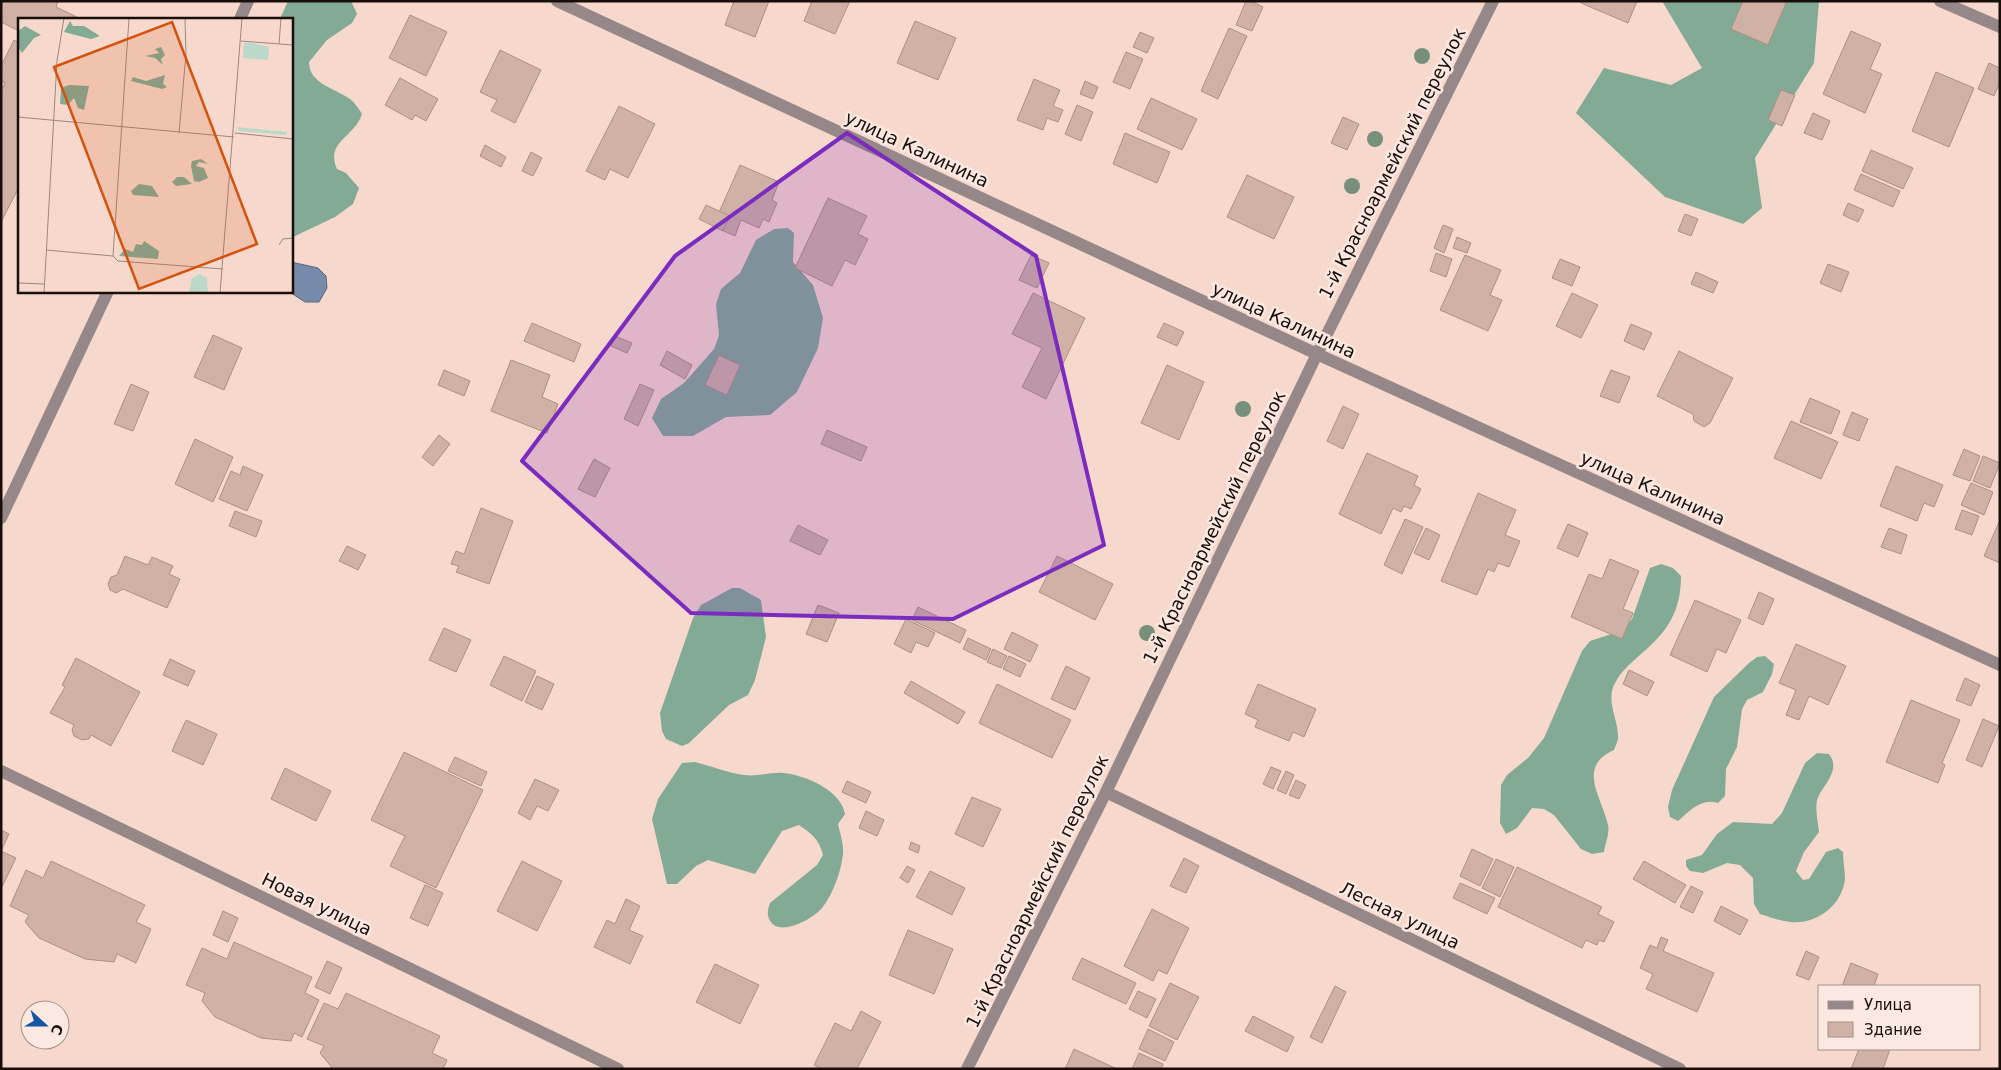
<svg xmlns="http://www.w3.org/2000/svg" width="2001" height="1070" viewBox="0 0 2001 1070" font-family="'DejaVu Sans',sans-serif">
<rect width="100%" height="100%" fill="#f7d8cc"/>
<g fill="#82aa94">
<path d="M288,1H351L357,14L352,23L327,40L309,62C309,84 335,88 350,99C355,103 359,109 362,114C355,137 325,141 337,169L346,173L359,188L353,204L335,217L291,238V19H280Z"/>
<path d="M1662,1H1819L1814,63L1755,158L1762,208L1743,224L1665,197L1576,113L1604,68L1671,85L1702,68Z"/>
<path d="M788,228L794,233L793,262L813,285L823,318L818,348L797,392L770,415L726,417L693,436H663L652,418L661,399L684,383L714,349L719,335L716,304L721,289L740,273L756,240L774,229Z"/>
<path d="M1661,564L1673,568L1681,576C1681,612 1667,632 1641,654C1631,663 1621,671 1615,683C1605,701 1619,720 1618,739C1617,743 1615,747 1614,750C1576,767 1602,797 1608,825C1610,833 1605,844 1604,852L1592,854L1581,849L1554,815L1544,809L1532,808L1517,828L1506,834L1500,823L1501,785L1507,775L1528,758L1544,738L1582,651L1590,641L1624,630L1632,619L1650,568Z"/>
<path d="M732,588H740L761,600L766,637L755,680L748,695L729,705L689,743L682,746L666,739L662,731L660,713L693,618L701,605Z"/>
<path d="M1765,656L1774,664L1772,674L1763,692L1747,700L1742,709L1737,747L1726,769L1725,796L1718,803C1701,798 1691,810 1678,821L1670,817L1668,807L1672,790L1714,697L1749,663L1757,657Z"/>
<path d="M1817,753L1829,754C1842,771 1822,785 1817,800C1815,809 1818,823 1819,832L1804,852L1796,871L1803,880L1809,879L1826,852L1838,848L1843,852C1843,861 1845,871 1845,879C1842,906 1816,925 1790,922C1780,921 1770,917 1760,914L1754,904L1753,878L1740,865L1727,863L1703,873L1690,871L1686,866V860L1702,855L1717,834L1733,822L1772,824L1782,813L1805,763Z"/>
<path d="M695,762C711,766 728,773 744,775C757,777 771,772 783,773C805,775 841,790 845,814L838,824C840,833 844,845 843,854C841,872 833,894 822,908C812,920 773,941 768,915C767,911 769,906 770,903L817,865L823,855C819,839 812,834 799,825L782,831L755,874L708,860L696,866L677,884H667L652,819L658,799L682,763Z"/>
</g>
<path fill="#768aaa" stroke="#5a657a" d="M291,262L318,268L326,276L327,288L319,302H305L288,291H291Z"/>
<g fill="#cfb1a6" stroke="#ac9084">
<path d="M1,1H58L56,7L77,17L19,19V31L1,22Z"/>
<path d="M734,1H769L755,37L725,25Z"/>
<path d="M812,1H850L835,34L804,21Z"/>
<path d="M1246,1H1251L1263,7L1252,31L1236,25Z"/>
<path d="M1582,1H1637L1628,23L1581,3Z"/>
<path d="M1743,1H1782L1786,3L1768,45L1731,29Z"/>
<path d="M410,15L447,32L426,76L389,58Z"/>
<path d="M915,21L956,38L938,80L897,63Z"/>
<path d="M1229,28L1247,36L1218,99L1201,91Z"/>
<path d="M1851,31L1881,44L1870,69L1882,74L1865,113L1823,94Z"/>
<path d="M1140,32L1154,38L1147,53L1133,47Z"/>
<path d="M14,40L19,43V187L1,222V91L5,83L1,81V66Z"/>
<path d="M500,50L541,70L515,123L491,111L497,100L480,92Z"/>
<path d="M1126,52L1143,59L1130,89L1113,82Z"/>
<path d="M1989,63L2000,68V82L1994,96L1978,89Z"/>
<path d="M1936,72L1974,88L1949,147L1912,131Z"/>
<path d="M400,78L438,99L426,121L415,115L412,120L385,105Z"/>
<path d="M1034,79L1060,90L1053,106L1063,110L1058,122L1047,118L1043,130L1017,120Z"/>
<path d="M1085,81L1098,87L1093,99L1080,94Z"/>
<path d="M1781,90L1795,95L1782,126L1768,120Z"/>
<path d="M1151,98L1197,119L1182,150L1137,129Z"/>
<path d="M1077,105L1093,112L1081,141L1065,134Z"/>
<path d="M619,106L655,124L628,178L610,169L605,180L586,171Z"/>
<path d="M1813,113L1830,121L1822,140L1804,133Z"/>
<path d="M1343,117L1359,124L1347,150L1331,143Z"/>
<path d="M1125,133L1170,152L1157,183L1113,164Z"/>
<path d="M485,145L506,157L501,167L480,156Z"/>
<path d="M1871,150L1913,168L1903,189L1862,171Z"/>
<path d="M531,152L542,158L533,176L522,171Z"/>
<path d="M740,165L779,182L772,200L777,203L769,222L763,219L759,228L741,220L735,236L713,226Z"/>
<path d="M1861,174L1900,191L1893,207L1854,190Z"/>
<path d="M1247,175L1294,197L1274,239L1227,217Z"/>
<path d="M828,198L867,216L858,234L868,239L855,265L845,260L832,286L795,268Z"/>
<path d="M1848,203L1864,210L1858,222L1843,215Z"/>
<path d="M706,205L730,216L723,231L699,219Z"/>
<path d="M1685,214L1698,219L1691,236L1678,231Z"/>
<path d="M1443,225L1453,229L1444,253L1434,248Z"/>
<path d="M1457,237L1471,243L1467,253L1453,248Z"/>
<path d="M1436,253L1452,259L1446,277L1430,271Z"/>
<path d="M1031,255L1049,263L1037,288L1019,280Z"/>
<path d="M1465,255L1501,270L1490,295L1502,300L1488,331L1440,310Z"/>
<path d="M1560,259L1580,267L1572,286L1552,278Z"/>
<path d="M1828,264L1849,272L1841,292L1820,283Z"/>
<path d="M1696,272L1718,282L1713,293L1691,284Z"/>
<path d="M1033,293L1085,318L1046,399L1022,387L1042,348L1012,334Z"/>
<path d="M1572,293L1598,305L1581,338L1556,326Z"/>
<path d="M532,323L581,344L574,362L524,341Z"/>
<path d="M1164,323L1184,332L1177,346L1157,337Z"/>
<path d="M1631,324L1652,333L1644,350L1624,341Z"/>
<path d="M213,335L242,348L224,390L194,377Z"/>
<path d="M615,336L632,343L627,353L611,346Z"/>
<path d="M667,351L692,365L685,379L660,365Z"/>
<path d="M1679,351L1733,378L1710,423L1704,427L1694,421L1693,414L1657,396Z"/>
<path d="M719,355L740,365L727,395L705,385Z"/>
<path d="M511,360L550,375L542,397L558,404L547,433L491,411Z"/>
<path d="M1167,365L1204,382L1179,440L1141,423Z"/>
<path d="M444,370L470,381L464,396L438,385Z"/>
<path d="M1611,370L1630,377L1619,403L1600,396Z"/>
<path d="M131,384L149,392L133,431L114,424Z"/>
<path d="M640,384L654,390L638,426L624,419Z"/>
<path d="M1810,398L1840,411L1831,434L1800,422Z"/>
<path d="M1343,406L1359,414L1343,449L1327,441Z"/>
<path d="M1852,412L1868,419L1859,441L1843,435Z"/>
<path d="M1791,421L1838,442L1821,479L1774,458Z"/>
<path d="M827,430L867,447L861,461L821,444Z"/>
<path d="M439,435L450,444L433,466L422,457Z"/>
<path d="M195,439L233,457L213,502L175,484Z"/>
<path d="M1964,449L1980,456L1970,481L1953,475Z"/>
<path d="M1367,453L1418,476L1414,485L1421,489L1411,509L1404,506L1401,512L1393,508L1381,534L1339,514Z"/>
<path d="M1983,456L2000,463L1990,488L1973,481Z"/>
<path d="M594,459L610,468L595,497L578,489Z"/>
<path d="M243,466L263,475L247,511L219,499L231,471L240,475Z"/>
<path d="M1896,466L1943,485L1934,507L1924,503L1917,521L1880,506Z"/>
<path d="M1971,483L1993,492L1984,515L1961,505Z"/>
<path d="M1478,493L1516,510L1505,535L1520,541L1509,567L1498,563L1494,572L1488,569L1477,595L1441,581Z"/>
<path d="M481,508L513,521L489,584L456,572L459,566L451,564L456,551L464,554Z"/>
<path d="M1962,510L1979,516L1972,535L1955,529Z"/>
<path d="M235,511L262,521L256,537L229,526Z"/>
<path d="M1405,519L1423,527L1402,574L1384,565Z"/>
<path d="M2000,520V563L1984,556Z"/>
<path d="M1568,524L1588,533L1578,557L1557,548Z"/>
<path d="M798,525L828,540L820,555L790,541Z"/>
<path d="M1426,528L1440,535L1429,560L1414,553Z"/>
<path d="M1889,528L1907,535L1901,554L1881,547Z"/>
<path d="M347,546L366,555L358,570L339,561Z"/>
<path d="M125,556L148,565L152,557L173,566L169,574L180,579L167,608L123,589L116,593L110,590L108,584L111,577L117,575Z"/>
<path d="M1057,556L1113,584L1095,620L1039,592Z"/>
<path d="M1610,559L1639,571L1623,609L1633,613L1622,639L1571,617L1589,574L1602,579Z"/>
<path d="M1759,592L1774,599L1763,625L1748,618Z"/>
<path d="M1695,600L1741,620L1726,653L1717,649L1707,672L1670,655Z"/>
<path d="M818,605L839,613L827,642L806,634Z"/>
<path d="M918,607L966,630L960,643L912,620Z"/>
<path d="M906,619L935,633L928,647L916,642L911,653L894,644Z"/>
<path d="M444,628L471,640L456,672L429,660Z"/>
<path d="M1012,632L1038,645L1030,662L1004,649Z"/>
<path d="M968,638L991,649L986,660L963,649Z"/>
<path d="M1796,644L1846,666L1828,705L1809,696L1799,720L1786,715L1796,690L1779,683Z"/>
<path d="M993,649L1007,656L1001,668L987,662Z"/>
<path d="M504,656L536,671L522,701L490,685Z"/>
<path d="M1009,656L1026,664L1020,677L1003,669Z"/>
<path d="M76,658L140,692L111,746L91,735L89,739L82,740L74,736L72,730L74,725L50,713L65,687L62,685Z"/>
<path d="M170,659L195,671L188,686L163,675Z"/>
<path d="M1066,666L1090,678L1075,710L1051,699Z"/>
<path d="M1629,670L1654,682L1647,696L1623,684Z"/>
<path d="M537,676L554,684L542,710L525,702Z"/>
<path d="M1965,678L1980,685L1971,706L1956,700Z"/>
<path d="M911,681L965,712L958,724L904,693Z"/>
<path d="M997,684L1071,720L1052,758L979,723Z"/>
<path d="M1258,684L1316,709L1304,737L1293,732L1289,741L1255,727L1258,720L1245,714Z"/>
<path d="M1911,700L1960,720L1942,763L1945,765L1938,783L1886,762Z"/>
<path d="M1983,719L1999,726L1982,767L1966,760Z"/>
<path d="M186,720L217,734L203,765L172,751Z"/>
<path d="M404,752L483,790L436,888L390,866L405,836L371,820Z"/>
<path d="M455,757L487,772L481,786L448,771Z"/>
<path d="M1271,767L1281,771L1273,789L1263,784Z"/>
<path d="M285,768L331,791L316,821L271,799Z"/>
<path d="M1286,771L1294,775L1286,794L1277,790Z"/>
<path d="M535,779L559,790L548,811L537,806L530,820L518,813Z"/>
<path d="M1296,780L1306,785L1299,799L1289,795Z"/>
<path d="M847,781L871,792L866,803L842,792Z"/>
<path d="M972,797L1001,809L983,847L955,834Z"/>
<path d="M866,811L884,820L877,836L859,828Z"/>
<path d="M1,830L9,834L1,851L16,858L1,889Z"/>
<path d="M911,842L920,846L918,853L909,849Z"/>
<path d="M1472,849L1493,859L1480,886L1460,876Z"/>
<path d="M1184,858L1199,866L1186,893L1170,886Z"/>
<path d="M1496,859L1514,867L1500,897L1482,888Z"/>
<path d="M51,861L145,905L136,922L151,929L136,963L117,954L114,962L85,959L39,938L25,922L29,915L10,906L26,870L43,878Z"/>
<path d="M522,861L562,881L537,931L497,911Z"/>
<path d="M1644,861L1686,885L1675,903L1633,879Z"/>
<path d="M907,866L915,870L908,883L900,878Z"/>
<path d="M1517,867L1602,907L1598,914L1614,922L1604,942L1599,940L1597,945L1586,940L1582,948L1498,907Z"/>
<path d="M930,871L965,888L952,915L916,897Z"/>
<path d="M1460,883L1495,898L1487,914L1453,898Z"/>
<path d="M425,885L443,893L428,926L410,918Z"/>
<path d="M1691,886L1703,892L1693,913L1680,907Z"/>
<path d="M626,899L640,906L629,930L643,936L630,964L594,947L607,920L615,924Z"/>
<path d="M1721,906L1748,920L1740,935L1714,921Z"/>
<path d="M1152,909L1189,928L1167,974L1158,970L1153,981L1124,966Z"/>
<path d="M223,911L238,918L228,942L213,935Z"/>
<path d="M908,930L953,949L934,994L889,975Z"/>
<path d="M1661,937L1668,940L1663,951L1714,973L1697,1012L1646,989L1653,974L1640,968L1650,945L1657,948Z"/>
<path d="M234,942L312,977L305,993L319,1000L302,1037L294,1033L291,1041L261,1038L215,1017L202,1001L205,993L186,985L202,948L227,959Z"/>
<path d="M1806,951L1819,957L1809,980L1796,975Z"/>
<path d="M1082,958L1136,983L1126,1004L1072,979Z"/>
<path d="M327,961L342,968L330,994L315,987Z"/>
<path d="M1851,963L1878,974L1874,986H1842Z"/>
<path d="M715,964L759,985L740,1024L696,1002Z"/>
<path d="M1170,983L1199,997L1177,1040L1149,1026Z"/>
<path d="M1335,986L1346,992L1322,1043L1310,1037Z"/>
<path d="M1138,991L1156,999L1147,1018L1129,1009Z"/>
<path d="M346,993L440,1036L432,1053L447,1060L443,1069H333L320,1053L324,1046L307,1039L324,1003L338,1009Z"/>
<path d="M861,1011L881,1022L857,1069H822L814,1065L835,1023L851,1031Z"/>
<path d="M1253,1016L1294,1037L1287,1052L1245,1031Z"/>
<path d="M1148,1029L1174,1042L1165,1061L1139,1049Z"/>
<path d="M1074,1049L1117,1069H1065Z"/>
<path d="M1859,1049H1890L1883,1069H1851Z"/>
<path d="M1139,1053L1163,1064L1161,1069H1132Z"/>
</g>
<g fill="none" stroke-linecap="round" stroke-linejoin="round">
<g stroke="#968888" stroke-width="12">
<path d="M557,1L1317,354L2000,665"/>
<path d="M1940,1L2000,27"/>
<path d="M240,19L248,1"/>
<path d="M1,518L108,291"/>
<path d="M1,771L618,1069"/>
<path d="M1106,792L1680,1069"/>
<path d="M967,1069L1106,792L1317,354L1493,1"/>
</g>
</g>
<g fill="#76907c">
<circle cx="1422" cy="56" r="8"/>
<circle cx="1375" cy="139" r="8"/>
<circle cx="1352" cy="186" r="8"/>
<circle cx="1243" cy="409" r="8"/>
<circle cx="1147" cy="633" r="8"/>
</g>
<path fill="#7b2cbf" fill-opacity="0.2" stroke="#7b2cbf" stroke-width="4" stroke-linejoin="round" d="M847,133L1036,256L1104,545L953,619L691,613L522,461L675,256Z"/>
<g text-anchor="middle" dominant-baseline="central" stroke-width="5" stroke-linejoin="round" paint-order="stroke">
<g font-size="18" fill="#180e0a" stroke="#fbe8e1">
<text transform="translate(917 149) rotate(25)">улица Калинина</text>
<text transform="translate(1392 163) rotate(-63)">1-й Красноармейский переулок</text>
<text transform="translate(1284 320) rotate(25)">улица Калинина</text>
<text transform="translate(1653 488) rotate(24)">улица Калинина</text>
<text transform="translate(1214 527) rotate(-64)">1-й Красноармейский переулок</text>
<text transform="translate(1037 891) rotate(-64)">1-й Красноармейский переулок</text>
<text transform="translate(317 904) rotate(26)">Новая улица</text>
<text transform="translate(1400 915) rotate(26)">Лесная улица</text>
</g>
</g>
<g transform="translate(18 18)">
<rect width="275" height="275" fill="#f7d8cc"/>
<path d="M230,24L251,29L250,42L225,40L226,25ZM219,109L269,114L268,117L221,113ZM181,256L189,260L190,275H171L174,260Z" fill="#bbd8c8"/>
<path d="M52,3L55,8H66L82,18L73,21L46,14ZM7,8L23,17L16,20L4,35L0,29V13ZM143,29L147,37L143,41L145,47L137,40L127,38L141,35L137,31ZM147,57L145,66L149,69L144,71L113,63L115,59L128,63ZM51,67L71,68L66,92L60,90L56,80L50,87L42,86L43,70ZM183,141L190,146L181,144L178,148L186,150L190,160L181,164L176,163L173,148L174,143ZM159,159H166L174,166L158,168L154,164ZM121,166L134,168L141,179L115,177L113,173ZM126,223L141,233L140,241L101,238L107,231L115,234L118,226L124,227Z" fill="#82aa94"/>
<path fill="none" stroke="#9e877e" stroke-width="1" d="M223,23L275,27M261,26L263,0M0,99L216,119M161,115L168,36L167,0M217,115L275,121M261,227L265,221L275,220M28,232L95,238L100,243L205,251M95,238L111,0M0,265L26,266M26,275L39,43L46,0M202,275L224,0"/>
<path fill="#d3520c" fill-opacity="0.15" stroke="#d3520c" stroke-width="2.5" d="M154,4L239,226L121,271L36,49Z"/>
<rect width="275" height="275" fill="none" stroke="#180e0a" stroke-width="2.5"/>
</g>
<rect width="2001" height="1070" fill="none" stroke="#180e0a" stroke-width="5"/>
<rect x="1818" y="985" width="162" height="65" fill="#fbe8e1" stroke="#a0918b"/>
<rect x="1828" y="1001" width="25" height="8" fill="#968888" stroke="#a0918b"/>
<text x="1864" y="1010" font-size="15" fill="#180e0a">Улица</text>
<rect x="1828" y="1022" width="25" height="15" fill="#cfb1a6" stroke="#a0918b"/>
<text x="1864" y="1035" font-size="15" fill="#180e0a">Здание</text>
<g transform="translate(45 1025) rotate(111)"><circle r="24" fill="#fbe8e1" stroke="#a0918b"/>
<path d="M0-4L9 19L0 12L-9 19Z" fill="#1156a5"/>
<text y="-8" font-size="14" font-weight="bold" text-anchor="middle" fill="#180e0a">С</text>
</g>
</svg>
